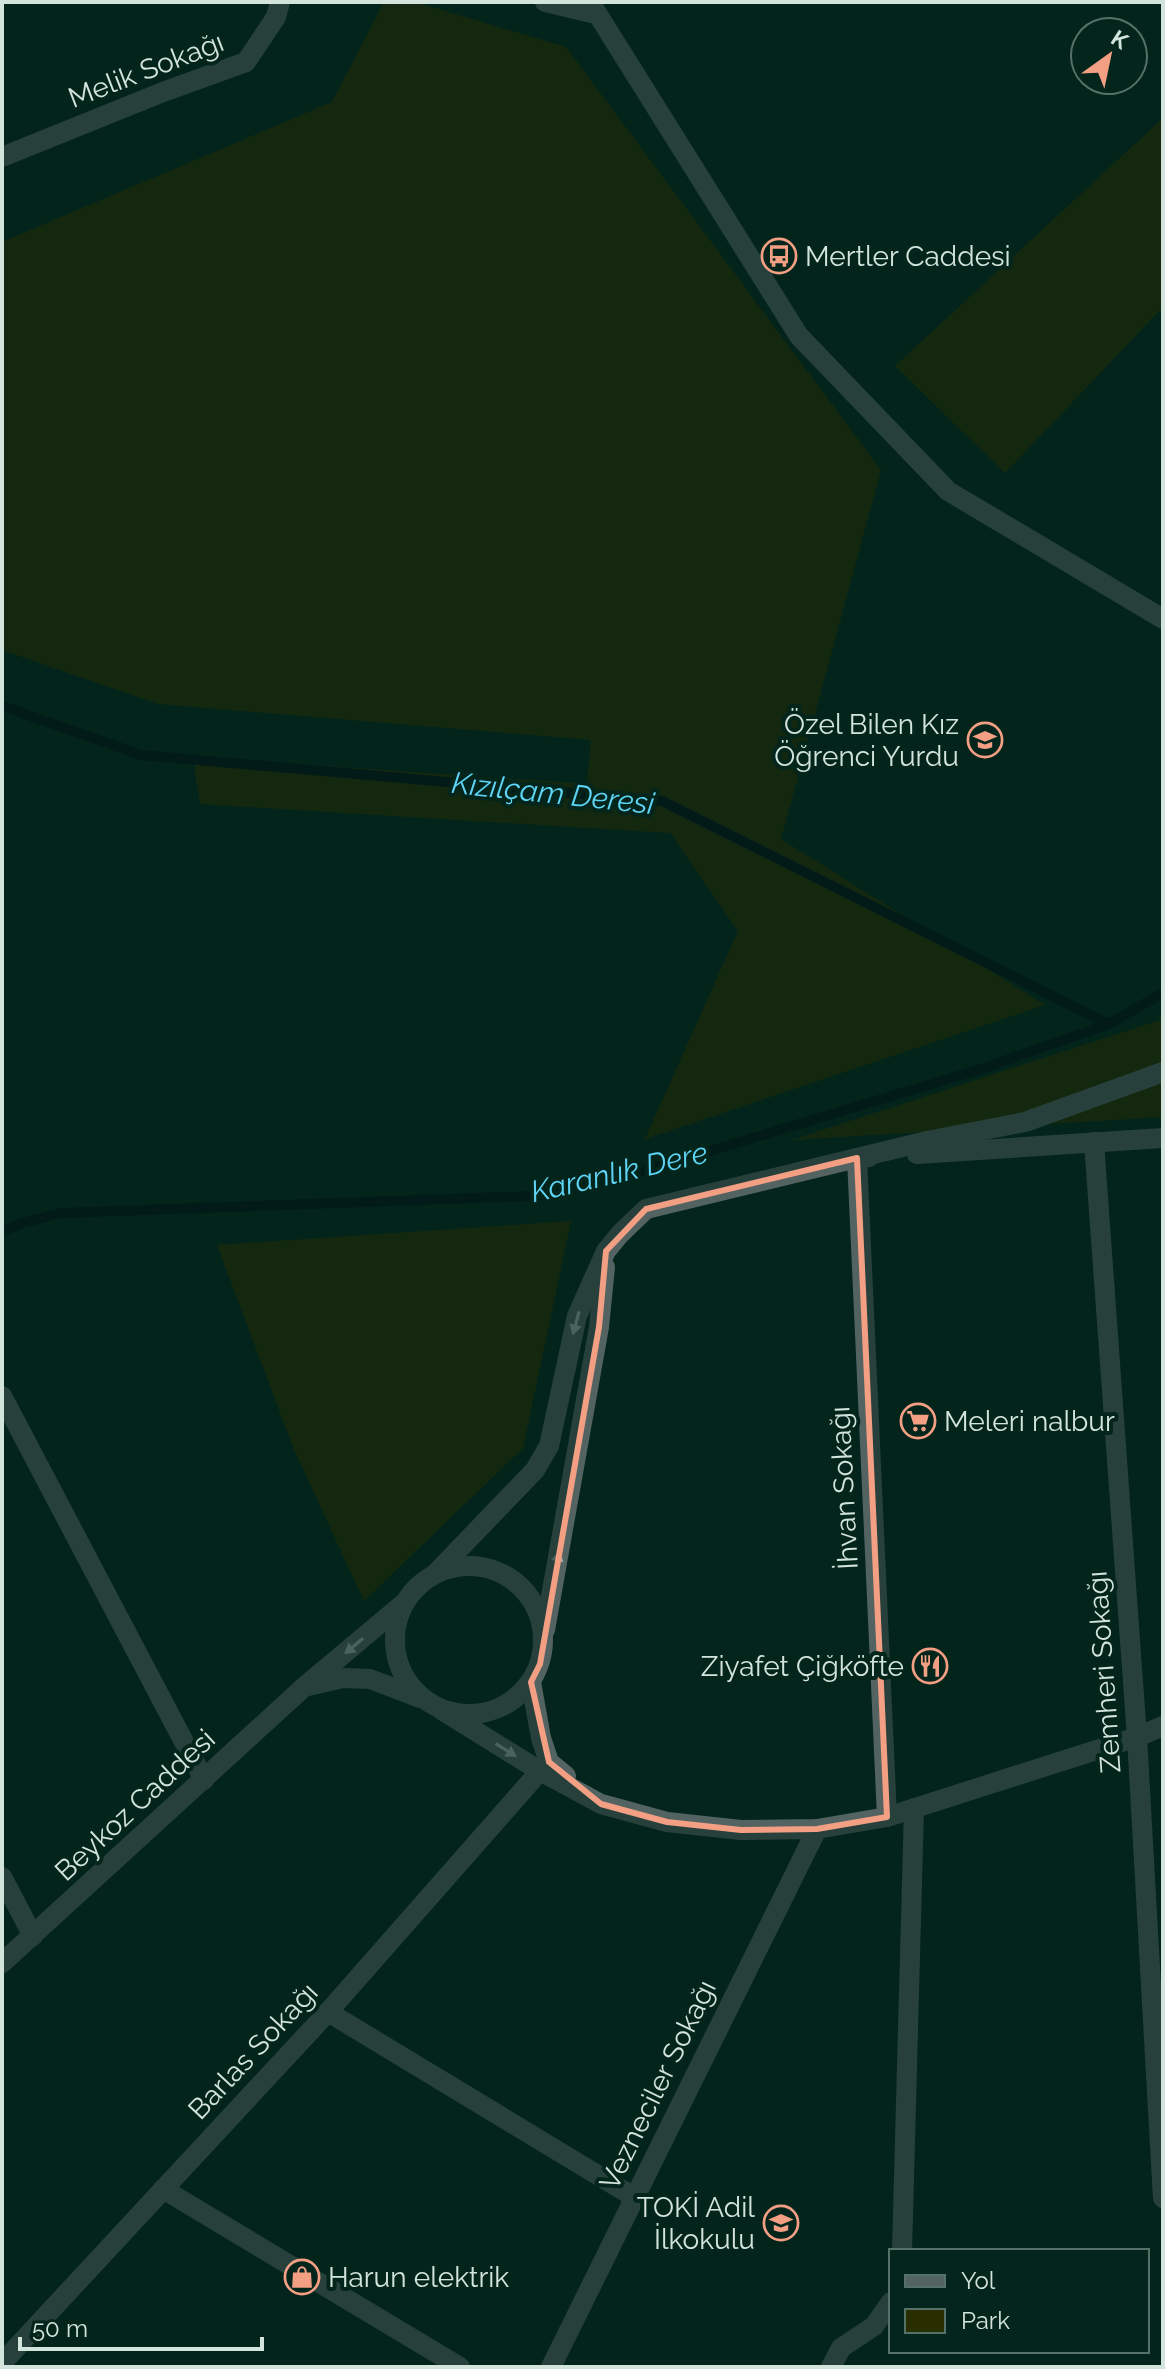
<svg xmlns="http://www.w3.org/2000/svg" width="1165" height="2369" viewBox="0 0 1165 2369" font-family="Raleway,sans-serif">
<rect width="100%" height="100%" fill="#04251b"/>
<g fill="#292e00">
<path d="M384,2H415L566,47L881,470L781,839L1045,1005L645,1139L738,931L670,833L200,804L193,757L587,784L591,740L158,704L2,650V242L332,102Z"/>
<path d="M1163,118V307L1005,473L895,366Z"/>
<path d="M1163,1019V1117L792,1140Z"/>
<path d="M571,1221L523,1448L364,1601L293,1447L217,1245Z"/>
</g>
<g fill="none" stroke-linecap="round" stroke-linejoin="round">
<g stroke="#000f16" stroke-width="10">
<path d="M2,706L141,755L662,801L1109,1024"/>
<path d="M2,1231L23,1223L61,1213L533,1196L614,1180L981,1069L1109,1024L1163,993"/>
</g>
<g stroke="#536362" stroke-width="20">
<path d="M545,2L596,14"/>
<path d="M590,2L799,336L948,491L1163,619"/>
<path d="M2,157L163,92L246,62L276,17L280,2"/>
<path d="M1094,1142L1137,1737L1163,2198"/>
<path d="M917,1154L1163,1138"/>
<path d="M869,1157L857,1158L887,1817"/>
<path d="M2,1396L204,1780"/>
<circle cx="469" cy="1640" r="74"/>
<path d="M436,1573L535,1470L549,1446L577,1316L606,1251L620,1234L646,1209L927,1141L1025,1122L1163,1072"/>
<path d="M545,1630L599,1327L605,1267"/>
<path d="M531,1682L541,1738L549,1762L566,1776"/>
<path d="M308,1686L343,1678L370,1679L420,1698"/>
<path d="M440,1709L540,1771L601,1804L667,1822L741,1830L817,1829L887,1817L1137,1737L1163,1726"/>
<path d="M2,1877L33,1936"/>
<path d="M2,1963L304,1687L403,1604"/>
<path d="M328,2012L634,2197"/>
<path d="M163,2189L460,2367"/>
<path d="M902,2251L914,1808"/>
<path d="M2,2363L328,2012L540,1771"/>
<path d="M551,2367L817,1829"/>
<path d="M831,2367L841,2348L874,2326L891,2302"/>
</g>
</g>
<defs><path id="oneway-solid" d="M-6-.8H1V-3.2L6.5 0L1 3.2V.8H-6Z" transform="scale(2)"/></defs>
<g fill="#9fb0ab">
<use href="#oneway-solid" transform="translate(576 1323) rotate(105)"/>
<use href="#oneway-solid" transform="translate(557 1563) rotate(-80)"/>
<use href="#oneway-solid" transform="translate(354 1646) rotate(140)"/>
<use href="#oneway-solid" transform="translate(506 1750) rotate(32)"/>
</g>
<path d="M0 0H1165V2369H0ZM857,1158L887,1817L817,1829L741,1830L667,1822L601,1804L549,1762L531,1682L540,1664L599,1327L606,1251L646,1209Z" fill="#04251b" fill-opacity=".55" fill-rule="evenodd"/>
<path fill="none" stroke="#f39f84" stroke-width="6" stroke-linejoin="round" d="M857,1158L887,1817L817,1829L741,1830L667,1822L601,1804L549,1762L531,1682L540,1664L599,1327L606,1251L646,1209Z"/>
<defs>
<g id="bus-ring" transform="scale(1.8)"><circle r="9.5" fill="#04251b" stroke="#f39f84" stroke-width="1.5"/><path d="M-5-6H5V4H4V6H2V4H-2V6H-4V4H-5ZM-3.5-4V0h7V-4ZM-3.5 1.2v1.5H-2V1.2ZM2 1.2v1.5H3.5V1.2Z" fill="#f39f84"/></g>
<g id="school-ring" transform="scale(1.8)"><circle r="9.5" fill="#04251b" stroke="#f39f84" stroke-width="1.5"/><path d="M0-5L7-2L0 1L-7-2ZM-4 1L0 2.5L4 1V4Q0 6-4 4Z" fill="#f39f84"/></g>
<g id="supermarket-ring" transform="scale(1.8)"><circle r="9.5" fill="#04251b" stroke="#f39f84" stroke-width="1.5"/><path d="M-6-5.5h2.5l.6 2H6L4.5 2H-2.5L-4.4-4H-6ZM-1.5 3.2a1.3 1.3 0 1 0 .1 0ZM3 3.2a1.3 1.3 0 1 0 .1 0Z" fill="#f39f84"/></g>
<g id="restaurant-ring" transform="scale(1.8)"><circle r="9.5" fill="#04251b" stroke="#f39f84" stroke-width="1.5"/><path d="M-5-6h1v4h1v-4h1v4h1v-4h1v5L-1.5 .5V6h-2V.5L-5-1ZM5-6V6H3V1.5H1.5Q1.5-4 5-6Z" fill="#f39f84"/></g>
<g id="shop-ring" transform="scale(1.8)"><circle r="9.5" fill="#04251b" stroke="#f39f84" stroke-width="1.5"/><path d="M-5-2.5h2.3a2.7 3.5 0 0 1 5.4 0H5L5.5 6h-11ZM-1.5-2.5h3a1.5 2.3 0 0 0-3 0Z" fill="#f39f84"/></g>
</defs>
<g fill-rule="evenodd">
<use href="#bus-ring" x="779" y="256"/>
<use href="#school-ring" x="985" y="740"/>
<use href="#supermarket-ring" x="918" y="1421"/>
<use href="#restaurant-ring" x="930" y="1666"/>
<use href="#school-ring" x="781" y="2223"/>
<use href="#shop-ring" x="302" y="2277"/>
</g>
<g text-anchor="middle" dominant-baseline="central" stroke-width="8" stroke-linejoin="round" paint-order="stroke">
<g font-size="28" fill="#d2e4dc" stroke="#04251b">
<text transform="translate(146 70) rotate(-21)">Melik Sokağı</text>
<text transform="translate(844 1488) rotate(-93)">İhvan Sokağı</text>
<text transform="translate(1104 1672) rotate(-94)">Zemheri Sokağı</text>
<text transform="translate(135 1805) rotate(-43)">Beykoz Caddesi</text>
<text transform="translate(253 2051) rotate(-47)">Barlas Sokağı</text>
<text transform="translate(658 2085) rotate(-64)">Vezneciler Sokağı</text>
</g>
<g font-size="28" fill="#d2e4dc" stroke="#04251b" text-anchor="start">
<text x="805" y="256">Mertler Caddesi</text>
<text x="959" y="724" text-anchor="end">Özel Bilen Kız<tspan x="959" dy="32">Öğrenci Yurdu</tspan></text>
<text x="944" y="1421">Meleri nalbur</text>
<text x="904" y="1666" text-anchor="end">Ziyafet Çiğköfte</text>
<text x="755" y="2207" text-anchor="end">TOKİ Adil<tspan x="755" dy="32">İlkokulu</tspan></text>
<text x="328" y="2277">Harun elektrik</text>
</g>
<g font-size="30" font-style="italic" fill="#5ed5f6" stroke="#04251b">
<text transform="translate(553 793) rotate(6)">Kızılçam Deresi</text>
<text transform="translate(619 1172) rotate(-13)">Karanlık Dere</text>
</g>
</g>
<rect width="1165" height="2369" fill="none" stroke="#d2e4dc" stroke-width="8"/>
<rect x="889" y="2249" width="260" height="104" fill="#04251b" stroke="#567168" stroke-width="2"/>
<rect x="905" y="2275" width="40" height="12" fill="#536362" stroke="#567168" stroke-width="2"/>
<text x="961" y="2289" font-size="24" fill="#d2e4dc">Yol</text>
<rect x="905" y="2309" width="40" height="24" fill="#292e00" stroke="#567168" stroke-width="2"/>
<text x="961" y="2329" font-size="24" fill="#d2e4dc">Park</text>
<g transform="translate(1109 56) rotate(33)"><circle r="38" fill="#04251b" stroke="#567168" stroke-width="2"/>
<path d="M0-6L14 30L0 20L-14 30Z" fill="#f39f84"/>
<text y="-12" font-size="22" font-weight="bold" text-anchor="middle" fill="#d2e4dc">K</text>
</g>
<path d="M20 2337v12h242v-12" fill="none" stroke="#d2e4dc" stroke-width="4"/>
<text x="32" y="2337" font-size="24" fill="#d2e4dc" stroke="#04251b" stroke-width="6" paint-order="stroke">50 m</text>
</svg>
